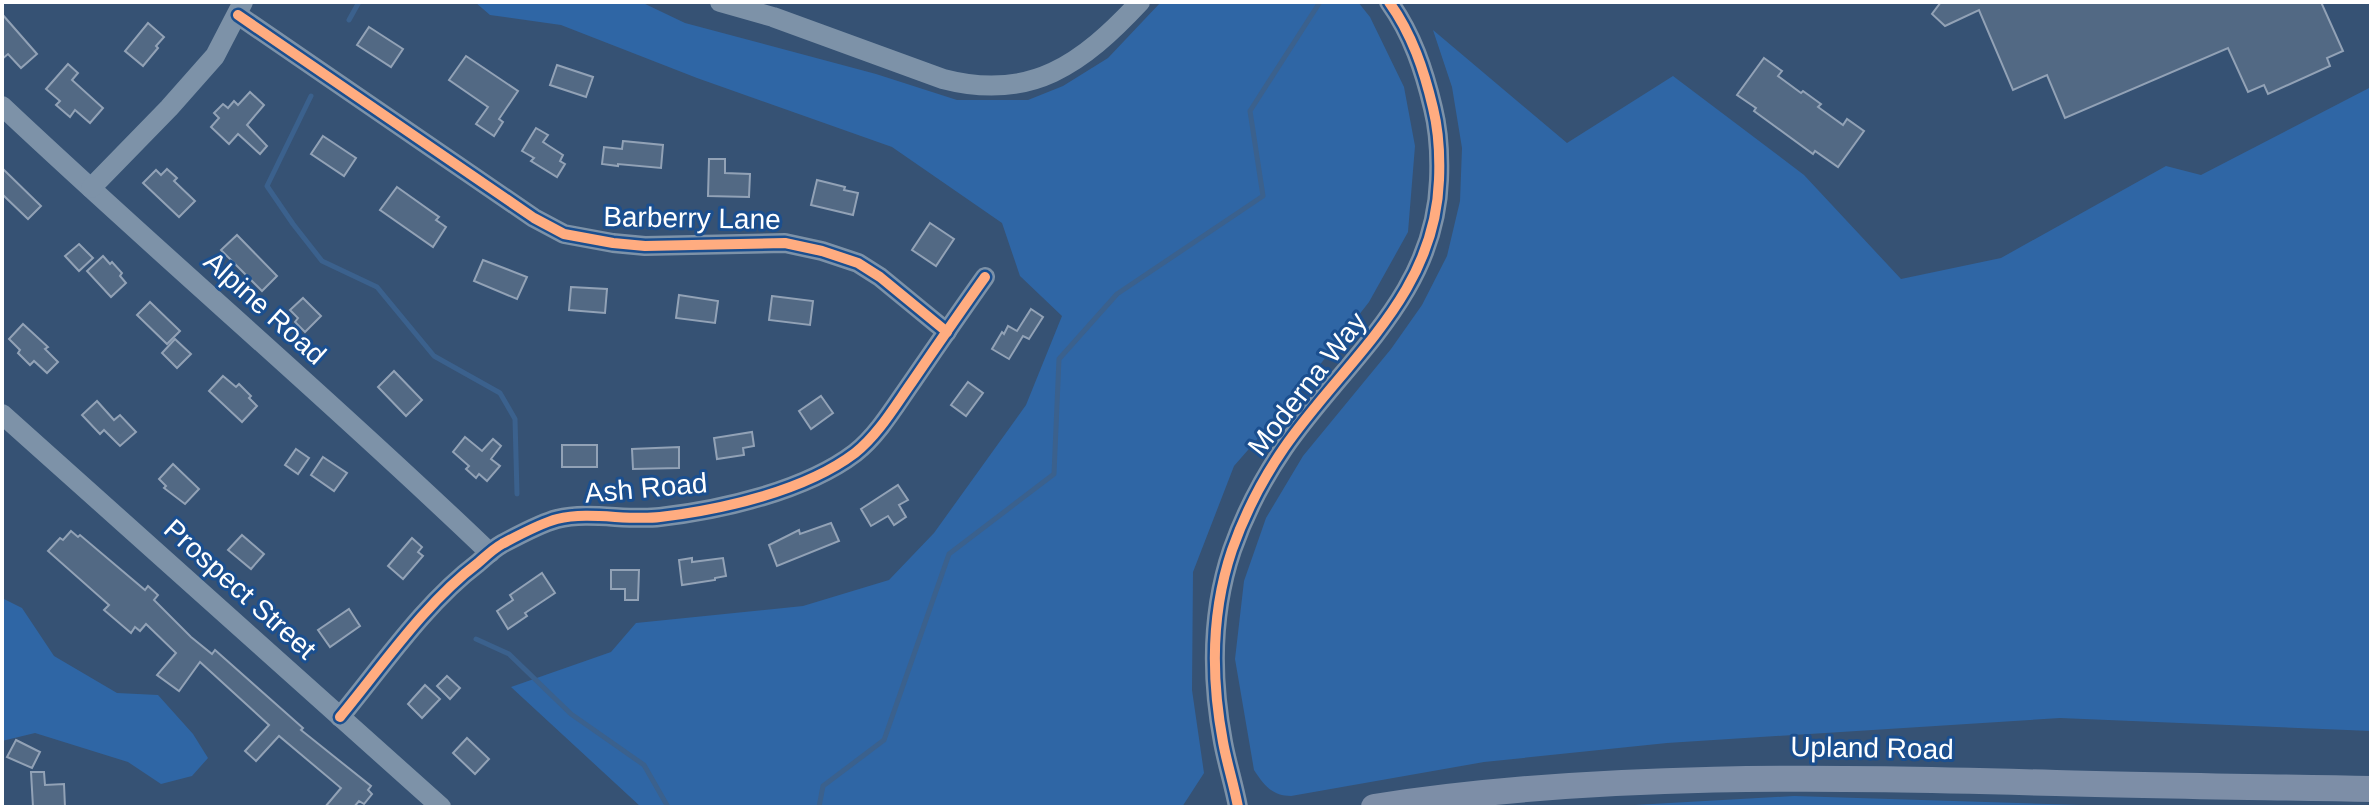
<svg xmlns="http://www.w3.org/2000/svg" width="2373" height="809" viewBox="0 0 2373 809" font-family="Helvetica,sans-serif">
<rect width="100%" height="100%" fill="#365274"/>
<g fill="#2f66a5">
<path d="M475,2H641L685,23L876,74L957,100H1028L1063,86L1108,58L1161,2H1358L1370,17L1404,87L1415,146L1408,232L1369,302L1297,394L1234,466L1193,572L1192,690L1204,773L1182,807H641L511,687L611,652L636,623L803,606L889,580L934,533L1026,405L1062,316L1020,276L1002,223L892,147L697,78L561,25L490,15Z"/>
<path d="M1433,30L1567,143L1673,76L1804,175L1901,279L2001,258L2166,166L2201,175L2371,87V731L2060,718L1667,743L1484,762L1291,796C1272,796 1264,785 1254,770L1235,659L1244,581L1266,518L1303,456L1391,349L1422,305L1447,256L1460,201L1462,148L1452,87Z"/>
<path d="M2,598L22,608L54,656L117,693L158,695L193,734L208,758L192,776L161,784L128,762L35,733L2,741Z"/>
<path d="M1794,796L2148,807H1599Z"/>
</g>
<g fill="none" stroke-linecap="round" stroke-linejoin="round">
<g stroke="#3b618d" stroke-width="5">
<path d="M349,20L359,2"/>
<path d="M311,96L267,186L293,224L322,261L377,287L434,356L500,393L515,419L517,494"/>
<path d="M476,639L509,654L571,714L644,765L668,807"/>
<path d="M819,807L823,786L884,740L949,554L1054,474L1059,359L1117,294L1263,196L1250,111L1320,2"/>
</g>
</g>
<g fill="#526984" stroke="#92a2b6" stroke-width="2">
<path d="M1941,2H2321L2343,51L2327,58L2330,66L2268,94L2264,85L2248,92L2228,48L2065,118L2047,75L2013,90L1979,10L1945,26L1932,14Z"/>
<path d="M2,14L37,54L21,68L8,54L2,59Z"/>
<path d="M148,23L164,37L156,46L158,48L143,66L125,51Z"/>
<path d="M369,27L403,49L391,67L357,45Z"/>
<path d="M466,56L518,91L499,119L503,122L494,136L476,124L488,107L449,80Z"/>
<path d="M1764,58L1782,71L1778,76L1801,93L1803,91L1821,104L1818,107L1843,125L1847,119L1864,131L1838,167L1815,151L1813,154L1754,111L1756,108L1737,95Z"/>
<path d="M68,64L78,73L72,80L103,108L90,123L75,110L70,117L56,105L60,101L46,89Z"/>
<path d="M557,65L593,77L586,97L550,85Z"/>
<path d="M250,92L264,105L247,125L267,146L260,154L238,134L229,144L211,127L219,118L214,113L223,104L228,108L234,101L238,105Z"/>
<path d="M536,128L548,135L543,142L563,155L560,161L565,164L557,177L531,161L534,158L522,151Z"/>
<path d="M323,136L356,158L344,176L311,154Z"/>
<path d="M623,141L663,145L661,168L618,164V166L602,164L604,147L622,149Z"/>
<path d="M709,159H725V173L750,174L749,197L708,196Z"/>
<path d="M2,168L41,206L28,219L2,194Z"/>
<path d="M167,169L177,178L174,181L195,201L179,217L143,183L156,170L161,175Z"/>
<path d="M817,180L845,187L844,190L858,193L853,215L811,205Z"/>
<path d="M397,187L439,217L436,220L446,227L433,247L380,210Z"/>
<path d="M930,223L954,239L936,266L912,250Z"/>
<path d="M237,235L277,276L262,291L221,250Z"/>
<path d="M79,244L93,258L79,271L65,256Z"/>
<path d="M103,256L110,264L112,262L122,273L120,276L126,283L111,297L87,271Z"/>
<path d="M483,260L527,277L517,299L474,281Z"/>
<path d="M571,287L607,289L605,313L569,310Z"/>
<path d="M679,295L718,301L715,323L676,318Z"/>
<path d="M772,296L813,301L810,325L769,320Z"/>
<path d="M303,298L321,316L305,332L295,322L298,318L290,310Z"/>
<path d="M150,302L180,331L167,344L137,315Z"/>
<path d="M1031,309L1043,317L1029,339L1023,336L1009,359L992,349L1002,332L1004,334L1008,326L1017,331Z"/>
<path d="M23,324L48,347L45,349L58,362L47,373L34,361L30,365L18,353L20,350L9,339Z"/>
<path d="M175,339L191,354L177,368L162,353Z"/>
<path d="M394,371L422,400L406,416L378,387Z"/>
<path d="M223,376L236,387L239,384L251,396L249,398L257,406L242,422L209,391Z"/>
<path d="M968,382L983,393L966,416L951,405Z"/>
<path d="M821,396L833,413L811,429L799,411Z"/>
<path d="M97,401L114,420L120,415L136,432L120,446L104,430L100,434L82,415Z"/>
<path d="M752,432L754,446L743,448L744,455L717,459L714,438Z"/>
<path d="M465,437L482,451L493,439L501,446L491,459L500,466L487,481L479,474L476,478L466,469L469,466L453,452Z"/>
<rect x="562" y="445" width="35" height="22"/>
<path d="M679,447V468L633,469L632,449Z"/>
<path d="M296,449L309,458L298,474L285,465Z"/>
<path d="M323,457L347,473L334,491L311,475Z"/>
<path d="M173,464L199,489L185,504L164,488L166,486L159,479Z"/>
<path d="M898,485L908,500L899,505L906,517L894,525L888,516L871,526L861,509Z"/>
<path d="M831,523L839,541L777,566L769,545L799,530L800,534Z"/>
<path d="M71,531L78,537L80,535L145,590L148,586L158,595L154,600L191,637L212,654L215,650L303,728L301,730L371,786L368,790L372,794L364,804L359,801L354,807H325L341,788L279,736L256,761L245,751L269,725L200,662L179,691L157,675L176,653L146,624L140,631L135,627L131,633L104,610L109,605L48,551L60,538L63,540Z"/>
<path d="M242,535L264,554L251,569L228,550Z"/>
<path d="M412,538L422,547L418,552L423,556L403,579L388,566Z"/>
<path d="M692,558V562L723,558L726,576L715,578V580L682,585L679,560Z"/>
<path d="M611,570H639L638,600H625V589H611Z"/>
<path d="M542,573L555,593L525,613L527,616L508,629L497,611L513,600L510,595Z"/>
<path d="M349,609L360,626L330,647L318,630Z"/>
<path d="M447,676L460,688L450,699L437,686Z"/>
<path d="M425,685L440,699L422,718L408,704Z"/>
<path d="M467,738L489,759L475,774L453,753Z"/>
<path d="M16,740L40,752L32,768L7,757Z"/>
<path d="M31,772H44L45,785L64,784L65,807H33Z"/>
</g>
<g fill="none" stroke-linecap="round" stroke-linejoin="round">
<g stroke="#7d92a8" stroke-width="20">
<path d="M720,2L773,17L943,79C1031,102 1082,64 1140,2"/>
<path d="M238,15L534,218L564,234L613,243L645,246L785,243L822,251L858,263L880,277L947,332"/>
<path d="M2,106C162,257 331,400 490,553"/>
<path d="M91,188L169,108L215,56L243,2"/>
<path d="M2,414L441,807"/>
<path d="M340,717C383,665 425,603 478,563C485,557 493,549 502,544C517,536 541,523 557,519C590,511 627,521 660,517C721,510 805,491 855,453C878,435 895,406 912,382C936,347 960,312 985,277"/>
<path d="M1238,807C1234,785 1227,764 1223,742C1211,678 1211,612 1232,550C1245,513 1262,480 1284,448C1345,360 1435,296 1439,180C1440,155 1439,132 1433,108C1424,70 1412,34 1389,2"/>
</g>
<path stroke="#7d8ea7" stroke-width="26" d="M1374,807C1600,772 1828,777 2056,783C2161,786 2266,787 2371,789"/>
<g stroke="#1b4f8f" stroke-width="15">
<g id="cycleway">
<path d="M238,15L534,218L564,234L613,243L645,246L785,243L822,251L858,263L880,277L947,332"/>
<path d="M340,717C383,665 425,603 478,563C485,557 493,549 502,544C517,536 541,523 557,519C590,511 627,521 660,517C721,510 805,491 855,453C878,435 895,406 912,382C936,347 960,312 985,277"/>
<path d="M1238,807C1234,785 1227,764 1223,742C1211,678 1211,612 1232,550C1245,513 1262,480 1284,448C1345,360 1435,296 1439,180C1440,155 1439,132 1433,108C1424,70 1412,34 1389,2"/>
</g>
</g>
<use href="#cycleway" stroke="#ffac80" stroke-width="10"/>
</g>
<g text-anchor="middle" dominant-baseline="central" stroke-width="6" stroke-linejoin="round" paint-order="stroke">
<g font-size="28" fill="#fff" stroke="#1b4f8f">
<text transform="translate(692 218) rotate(1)">Barberry Lane</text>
<text transform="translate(265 308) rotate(42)">Alpine Road</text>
<text transform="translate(1307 384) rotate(-52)">Moderna Way</text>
<text transform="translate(646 488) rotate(-5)">Ash Road</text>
<text transform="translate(240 589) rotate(42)">Prospect Street</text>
<text transform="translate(1872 748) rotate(1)">Upland Road</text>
</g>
</g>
<rect width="2373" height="809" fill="none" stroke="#ffffff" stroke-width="8"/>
</svg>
